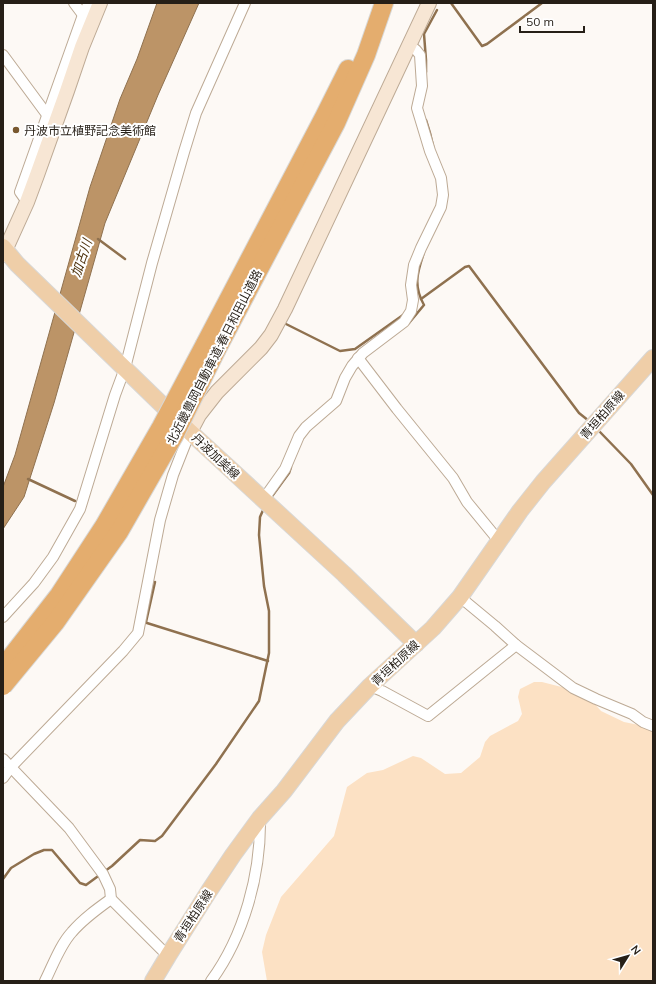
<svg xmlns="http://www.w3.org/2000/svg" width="656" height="984" viewBox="0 0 656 984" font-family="Mulish,'Noto Sans JP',sans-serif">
<rect width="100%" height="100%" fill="#fdf9f5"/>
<path fill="#fce1c4" d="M534,682H542L585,693L601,711L624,722L649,727L653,729V981H267L262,952L266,935L281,897L334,836L347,787L367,773L383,770L413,756L421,758L445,774L461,773L480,757L485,742L490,736L518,721L522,714L518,697L520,689Z"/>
<path fill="#bc9467" stroke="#8f714f" d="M157,3H199L158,95L105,223L54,403L24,497L3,529V487L15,455L90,187L120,99L137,59Z"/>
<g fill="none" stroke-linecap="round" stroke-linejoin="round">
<g stroke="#8f714f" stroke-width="2.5">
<path d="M451,3L482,46L487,44L542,3"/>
<path d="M426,72V60L424,34L437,10"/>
<path d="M426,120L430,133L433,146"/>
<path d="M98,239L125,259"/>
<path d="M421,299L465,267L469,266L579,413L589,421"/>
<path d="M409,323L424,305C419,296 416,284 418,274C419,267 422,259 424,252"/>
<path d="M286,324L340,351L355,349L403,315"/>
<path d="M600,432L631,464L653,495"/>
<path d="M28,479L75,501"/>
<path d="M270,499L289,473L291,467"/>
<path d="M155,582L146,622L147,623L268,661"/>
<path d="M105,871L112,866L140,840L155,841L162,836L216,764L259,701L269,653V611L264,586L259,535L260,517L264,508"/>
<path d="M3,879L11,868L34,854L44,850H52L80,883L86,885L101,874"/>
</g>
<g stroke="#bdaa95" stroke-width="12">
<g id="street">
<path d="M74,3L83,15"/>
<path d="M3,55L48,116"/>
<path d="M27,202L20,192L83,15L89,3"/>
<path d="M358,358L397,409L453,478L467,502L499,541"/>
<path d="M263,500L285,469L299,436L306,427L336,401L345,378L352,366L363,353L404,322L411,311L413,300L411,285L414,265L421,248L441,207L443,195L441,178L430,151L417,108L422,86L420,55L416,50L409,45"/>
<path d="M460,597L495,626L516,645L573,688L596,699L632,714L643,722L653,726"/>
<path d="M3,617L34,583L53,557L80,509L115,395L125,368L152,263L184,152L196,113L245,3"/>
<path d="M370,686L382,691L428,716L516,645"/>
<path d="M3,759L69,828L103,874L110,889L111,899L168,956"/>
<path d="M3,778L11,767L123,651L138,633L160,520L173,475L190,432"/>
<path d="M45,981C53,965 60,945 72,932C83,919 97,909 111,899"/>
<path d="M211,981C244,936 261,874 260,818"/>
</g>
</g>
<g stroke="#bdaa95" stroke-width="16">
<g id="secondary">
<path d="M3,255L27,202L37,175L67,91L82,47L100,3"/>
<path d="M190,432L199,415L217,392L261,348L271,335L285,309L429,3"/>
</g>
</g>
<g stroke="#d8d7d5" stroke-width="18">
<g id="primary">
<path d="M3,247L17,264L190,432L344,574L416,644"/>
<path d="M153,981L168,956L209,891L233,855L260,818L284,791L337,721L370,686L433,628L460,597L520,511L543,482L653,358"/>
</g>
</g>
<g stroke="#d8d7d5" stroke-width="20">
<g id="highway">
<path d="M205,344L324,117L348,69"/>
<path d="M217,349L336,123L366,55L384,3"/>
</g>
</g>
<use href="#street" stroke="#fff" stroke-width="10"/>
<use href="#secondary" stroke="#f7e6d4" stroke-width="14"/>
<use href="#primary" stroke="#efcea8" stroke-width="16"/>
<use href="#highway" stroke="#e4ad6e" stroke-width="18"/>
<g stroke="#d8d7d5" stroke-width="20" stroke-linecap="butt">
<g id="highway-bridge">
<path d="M3,667L59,595L104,526L161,427L205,344"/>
<path d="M3,686L55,623L119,532L174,436L217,349"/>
</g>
</g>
<use href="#highway-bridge" stroke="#e4ad6e" stroke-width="18"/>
</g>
<circle fill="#79582f" stroke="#fff" stroke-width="1.5" cx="16" cy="130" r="4"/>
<g text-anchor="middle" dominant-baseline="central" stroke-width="4" stroke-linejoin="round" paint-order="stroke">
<g font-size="12" fill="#261f17" stroke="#fff" text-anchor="start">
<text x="24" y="130">丹波市立植野記念美術館</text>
</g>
<g font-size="12" fill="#261f17" stroke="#fff">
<text transform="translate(214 357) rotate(-63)">北近畿豊岡自動車道;春日和田山道路</text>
<text transform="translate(602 415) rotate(-49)">青垣柏原線</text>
<text transform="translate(216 456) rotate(43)">丹波加美線</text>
<text transform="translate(395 663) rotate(-43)">青垣柏原線</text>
<text transform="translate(193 916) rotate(-57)">青垣柏原線</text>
</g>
<g font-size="13" font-style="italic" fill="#4d310c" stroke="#fff">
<text transform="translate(81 258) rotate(-71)">加古川</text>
</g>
</g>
<rect width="656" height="984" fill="none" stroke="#261f17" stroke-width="8"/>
<g transform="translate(628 956) rotate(53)" stroke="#ffffff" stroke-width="3" paint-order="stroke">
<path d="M0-3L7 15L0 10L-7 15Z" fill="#261f17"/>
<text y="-6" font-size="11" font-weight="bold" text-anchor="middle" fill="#261f17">N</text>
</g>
<path d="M520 26v6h64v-6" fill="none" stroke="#261f17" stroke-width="2"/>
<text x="526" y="26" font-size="12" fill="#261f17" stroke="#ffffff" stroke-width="3" paint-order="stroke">50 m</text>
</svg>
